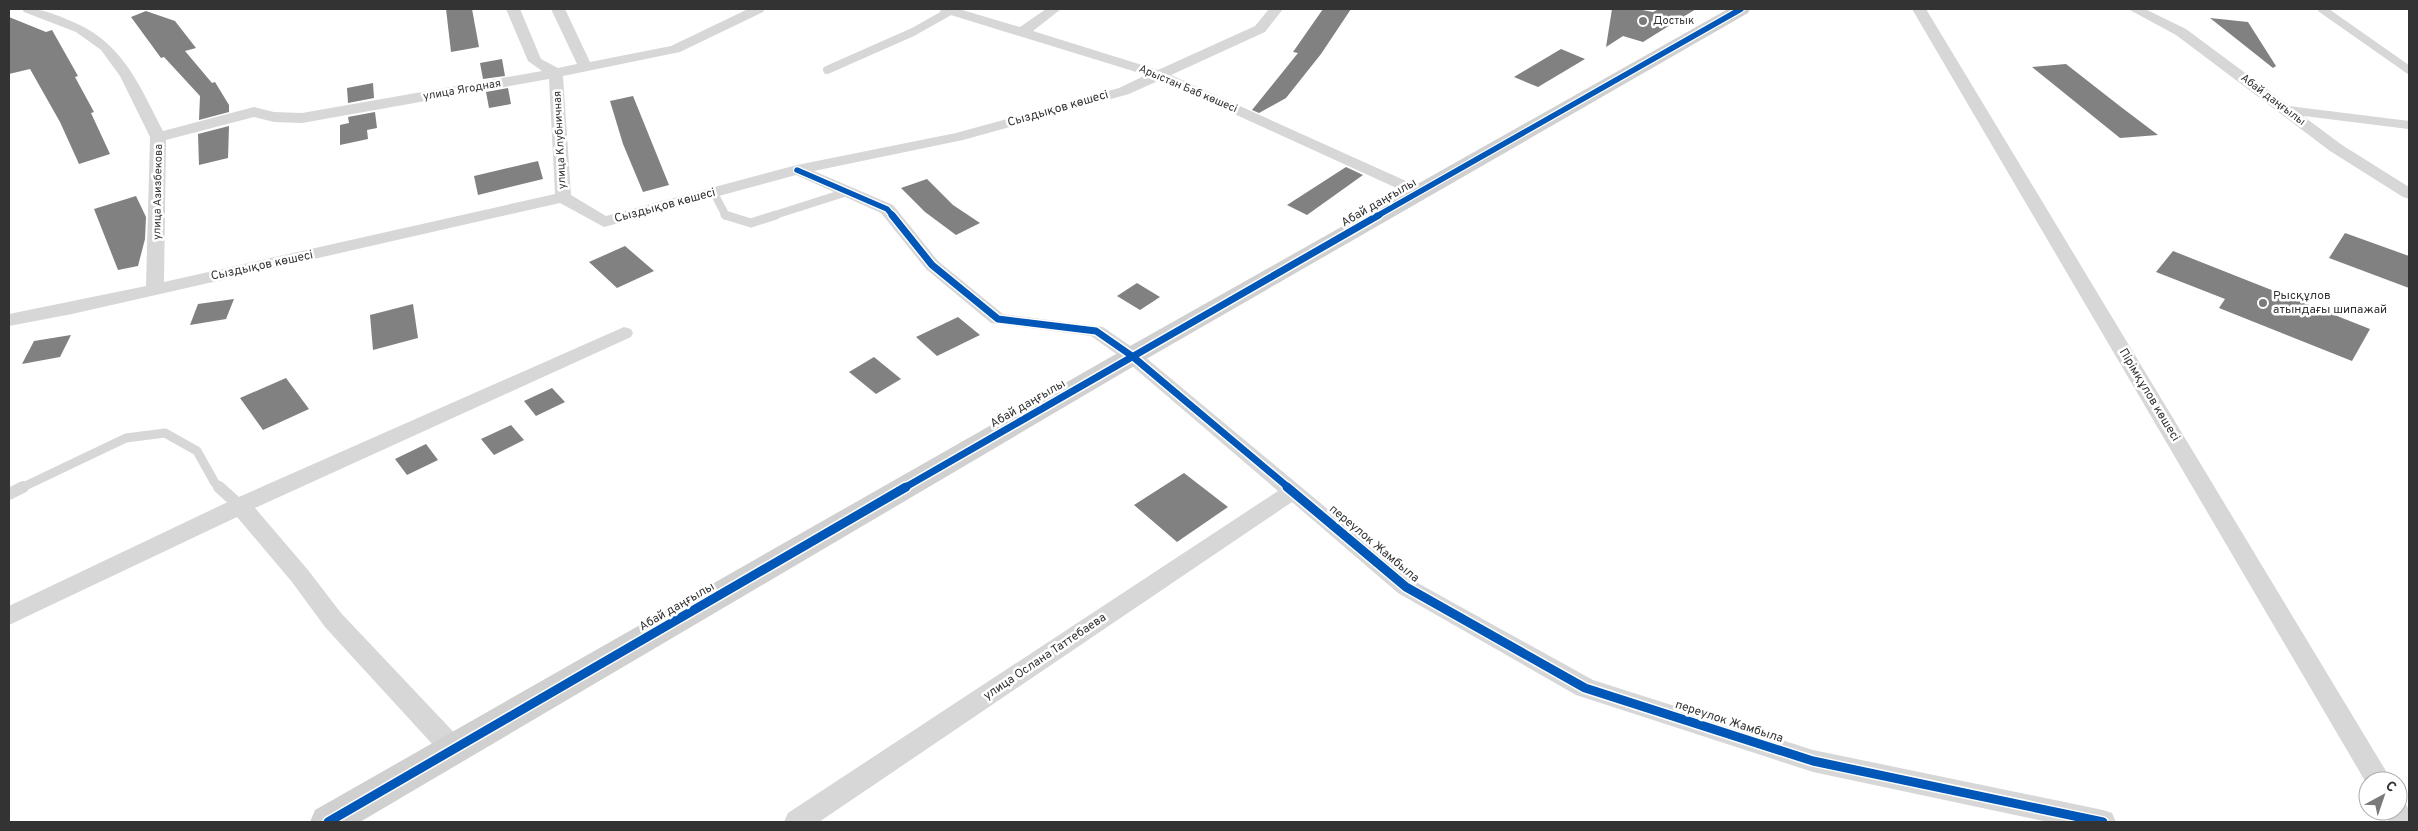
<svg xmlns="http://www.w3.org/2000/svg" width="2418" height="831" viewBox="0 0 2418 831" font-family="Overpass,sans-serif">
<rect width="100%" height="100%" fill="#fff"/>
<g fill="#818181">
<path d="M446,9H472L479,47L451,52Z"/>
<path d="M1323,9H1351L1321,54L1286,98L1259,113L1252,110L1298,53L1293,52Z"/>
<path d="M1612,9H1637L1653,12L1659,9H1696L1643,42L1623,36L1606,47Z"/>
<path d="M146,11L175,21L196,48L185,51L212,83L215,82L229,105V112L199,120L200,96L164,57L161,58L131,17Z"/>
<path d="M9,17L46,32L52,30L78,76L75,77L94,112L91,113L110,154L79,164L60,122L30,69L9,74Z"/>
<path d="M2210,18L2248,22L2276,66L2273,68Z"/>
<path d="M1561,49L1585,59L1538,87L1514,77Z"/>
<path d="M502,59L505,76L483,79L480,63Z"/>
<path d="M2066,64L2121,107L2158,135L2120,138L2032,67Z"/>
<path d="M373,83L374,98L348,103L347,88Z"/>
<path d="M508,88L511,104L489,108L486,92Z"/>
<path d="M633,96L669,185L643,192L623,144L610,101Z"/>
<path d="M375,112L377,128L367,130L368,139L340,145V125L349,123L348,117Z"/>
<path d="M229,126L228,158L199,165L198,134Z"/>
<path d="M538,161L543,179L478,195L474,176Z"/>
<path d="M1346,167L1363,175L1307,215L1287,205Z"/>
<path d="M927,179L953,205L980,223L956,235L925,212L901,188Z"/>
<path d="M136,196L146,217L145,239L138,266L118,270L94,209Z"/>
<path d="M2345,233L2409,256V288L2329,258Z"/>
<path d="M625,246L654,271L617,288L589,262Z"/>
<path d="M2173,251L2370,329L2352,361L2219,308L2225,299L2156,272Z"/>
<path d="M1137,283L1160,297L1140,310L1117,296Z"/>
<path d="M234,299L226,319L190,325L198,304Z"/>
<path d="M413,304L418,338L373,350L370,315Z"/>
<path d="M958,317L980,335L937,356L916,337Z"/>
<path d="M71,335L60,357L22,364L34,341Z"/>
<path d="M874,357L901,379L876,394L849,372Z"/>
<path d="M286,378L309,409L263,430L240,398Z"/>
<path d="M552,388L565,402L536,416L524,401Z"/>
<path d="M511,425L524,440L494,455L481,439Z"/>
<path d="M426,444L438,460L407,475L395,459Z"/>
<path d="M1184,473L1228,507L1177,542L1134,505Z"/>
</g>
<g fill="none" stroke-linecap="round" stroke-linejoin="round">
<g stroke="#d7d7d7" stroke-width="8">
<path d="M2322,9L2409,70"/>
<path d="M827,70L913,32L952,10"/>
<path d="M2288,110L2409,125"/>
<path d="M714,193L726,216"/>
<path d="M772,216L847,192"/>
</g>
<g stroke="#d7d7d7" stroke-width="9">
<path d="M725,215L751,223L776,215"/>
<path d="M21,488L126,438L165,433L197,451L215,483L221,488"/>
</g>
<g stroke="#d7d7d7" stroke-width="12">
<path d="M219,487L240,506"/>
<path d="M9,494L23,487"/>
</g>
<g fill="#d7d7d7" fill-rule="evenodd">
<path d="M22,9C39,8 51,13 66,19C122,40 137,81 163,131L254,107L274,112L302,113L542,71L528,61L506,9H520L541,59L558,68L577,64L551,9H565L590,62L671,46L748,9H765L763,12L680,52L563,76L571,195L606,216L797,165L956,133L1119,88L1146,75L941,12L939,9H959L1020,27L1046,9H1061L1033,31L1158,70L1255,26L1269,9H1283L1265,32L1171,75L1426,190L1428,193L1426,196H1414L1160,80L1129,94L963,140L814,171L893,205L938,261L1003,314L1103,327L1139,352L1414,581L1593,680L1813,750L2103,810L2112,813L2116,822H2048L1813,772L1576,695L1398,593L1292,502L819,822H784L788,813L1278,491L1125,360L1091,336L991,323L926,269L881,213L796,175L604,227L560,203L72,314L9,326V314L146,286L150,137L120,76L101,50L76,32L24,12ZM549,79L555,194L164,282L166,140L254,117L274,122L302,123Z"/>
<path d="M1912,9H1926L2392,781H2368V786Z"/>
<path d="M2128,9H2145L2186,29L2342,145L2409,187V199L2403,197L2330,151L2176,35Z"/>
<path d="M624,327L631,329L633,333L631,337L255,508L308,570L341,613L463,742L467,750L463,758L454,761L445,758L325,627L292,582L237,517L9,625V606L232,500Z"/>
<path d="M2398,800C2410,804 2409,810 2409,822H2389L2384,811H2398Z"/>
</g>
<path fill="#d0d0d0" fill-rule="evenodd" d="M1728,9H1750L1748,13L1141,362L360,822H310L315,810L1123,350Z"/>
<g stroke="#fff" stroke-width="8">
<g id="cycleway-far2">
<path d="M797,170L887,209L893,216"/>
<path d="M1377,216L1741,9"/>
</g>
</g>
<g stroke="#fff" stroke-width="10">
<g id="cycleway-far1">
<path d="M892,215L932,265L998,319L1096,331L1132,356L1289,488"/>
<path d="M904,488L1379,215"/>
</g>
</g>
<g stroke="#fff" stroke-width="12">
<g id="cycleway">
<path d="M1287,487L1406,587L1585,688L1813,761L2103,822"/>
<path d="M328,822L906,487"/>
</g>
</g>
<use href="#cycleway-far2" stroke="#0057b8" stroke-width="5.5"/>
<use href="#cycleway-far1" stroke="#0057b8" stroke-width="7"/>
<use href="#cycleway" stroke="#0057b8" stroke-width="9"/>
</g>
<g fill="#7a7a7a" stroke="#fff" stroke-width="2">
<circle cx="1643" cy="21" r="5"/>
<circle cx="2263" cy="303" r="5"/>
</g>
<g text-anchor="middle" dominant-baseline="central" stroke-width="5" stroke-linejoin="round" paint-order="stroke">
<g font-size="11" fill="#333" stroke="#fff" text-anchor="start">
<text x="1653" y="21">Достык</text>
</g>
<g font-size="11" fill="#333" stroke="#fff">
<text transform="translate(1188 89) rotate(23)">Арыстан Баб көшесі</text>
<text transform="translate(462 90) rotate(-10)">улица Ягодная</text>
<text transform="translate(2273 100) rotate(37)">Абай даңғылы</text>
<text transform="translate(560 140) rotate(-93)">улица Клубничная</text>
<text transform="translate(158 192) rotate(-89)">улица Азизбекова</text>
</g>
<g font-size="12" fill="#333" stroke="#fff">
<text transform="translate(1058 109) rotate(-16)">Сыздықов көшесі</text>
<text transform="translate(1379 203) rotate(-30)">Абай даңғылы</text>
<text transform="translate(665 206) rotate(-15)">Сыздықов көшесі</text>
<text transform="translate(262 266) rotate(-12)">Сыздықов көшесі</text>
<text transform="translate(2149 395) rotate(59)">Пірімқұлов көшесі</text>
<text transform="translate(1028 404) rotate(-30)">Абай даңғылы</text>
<text transform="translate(1374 544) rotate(40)">переулок Жамбыла</text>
<text transform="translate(677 607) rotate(-30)">Абай даңғылы</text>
<text transform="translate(1045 657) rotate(-34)">улица Ослана Таттебаева</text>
<text transform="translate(1729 722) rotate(18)">переулок Жамбыла</text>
</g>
<g font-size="12" fill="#333" stroke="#fff" text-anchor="start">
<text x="2273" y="296">Рысқұлов<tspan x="2273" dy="14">атындағы шипажай</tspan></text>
</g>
</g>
<rect width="2418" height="831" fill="none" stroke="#333333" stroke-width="20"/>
<g transform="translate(2383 796) rotate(40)"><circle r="24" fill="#ffffff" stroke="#adadad"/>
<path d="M0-4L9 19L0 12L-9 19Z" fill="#7a7a7a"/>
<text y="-8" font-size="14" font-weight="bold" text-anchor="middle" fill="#333333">С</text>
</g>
</svg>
